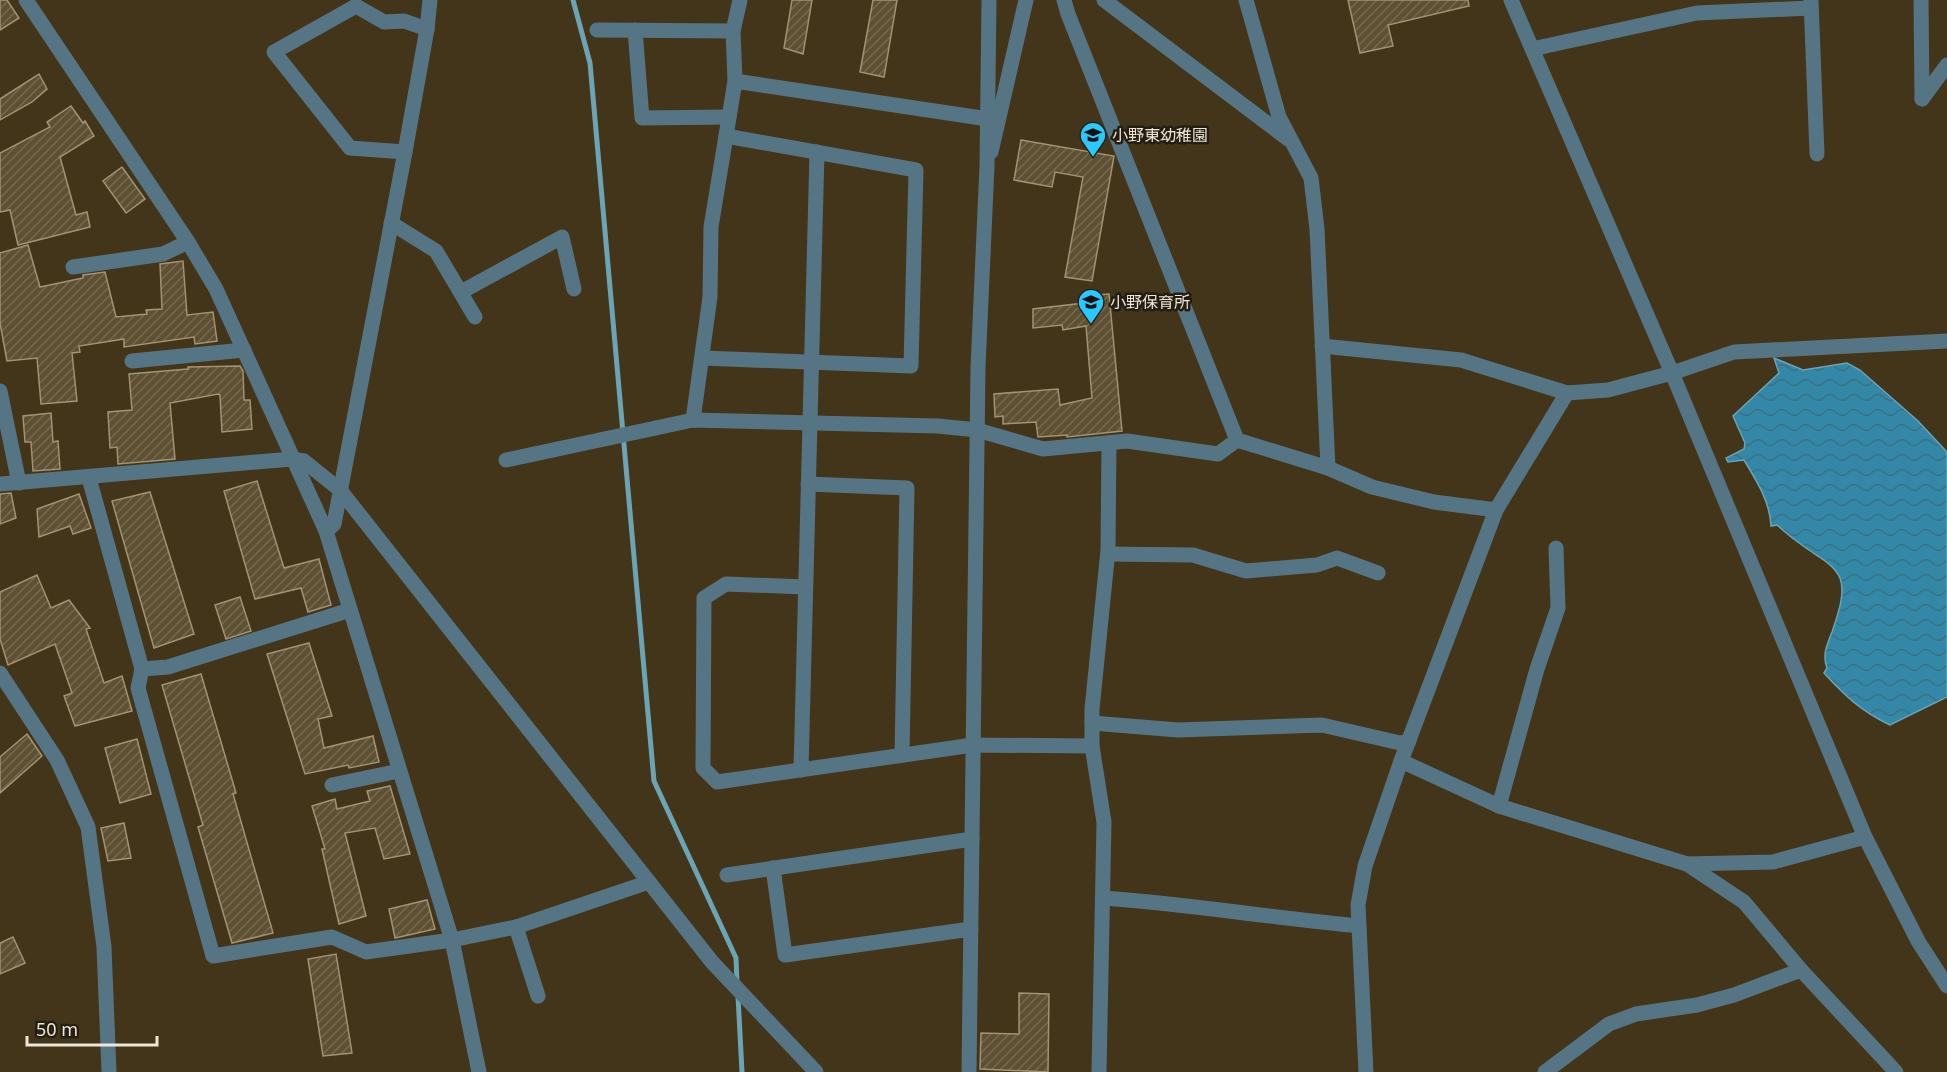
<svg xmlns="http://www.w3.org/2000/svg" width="1947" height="1072" viewBox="0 0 1947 1072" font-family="'Noto Sans','Noto Sans JP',sans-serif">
<defs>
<pattern id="water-waves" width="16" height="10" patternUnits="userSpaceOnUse" patternTransform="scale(1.5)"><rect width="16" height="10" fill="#3387a7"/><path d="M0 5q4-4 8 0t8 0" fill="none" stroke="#3a7083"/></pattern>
<pattern id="building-hatch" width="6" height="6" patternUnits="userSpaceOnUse" patternTransform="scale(1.5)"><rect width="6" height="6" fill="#5d5033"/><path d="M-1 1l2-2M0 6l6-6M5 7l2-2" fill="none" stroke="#756950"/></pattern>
</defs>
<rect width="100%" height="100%" fill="#423519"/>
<path fill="url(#water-waves)" stroke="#6ba4b5" stroke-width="1.5" d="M1774,358L1803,370L1847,363L1860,370L1918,421L1947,452V697L1890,725C1861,711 1845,696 1824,673L1827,668C1822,655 1827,645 1832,632C1837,617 1846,594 1840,578C1833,563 1818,557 1806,548C1796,541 1786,533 1777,525L1771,526C1770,501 1756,480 1744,460L1728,462L1726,458L1744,449L1745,443L1733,416L1779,373Z"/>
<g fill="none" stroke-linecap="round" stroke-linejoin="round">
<g stroke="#6ba4b5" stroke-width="5">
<path d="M573,0L590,63L654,781L736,958L737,983"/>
<path d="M738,996L742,1072"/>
</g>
</g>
<g fill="url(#building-hatch)" stroke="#a29374" stroke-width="1.5">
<path d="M0,0H7L19,18L0,30Z"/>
<path d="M792,0H812L803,54L784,48Z"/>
<path d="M873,0H897L884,77L860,72Z"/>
<path d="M1348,0H1468L1469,6L1388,25L1393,46L1360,53Z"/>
<path d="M39,74L47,89L32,102L0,120V99Z"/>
<path d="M71,106L83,123L85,121L94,136L60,157L76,215L87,212L90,227L18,245L10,210L0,212V153L50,127L47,122Z"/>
<path d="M1021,140L1114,156L1092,281L1065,277L1083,177L1055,172L1052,187L1014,180Z"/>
<path d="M122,167L145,199L126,213L103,181Z"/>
<path d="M28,245L40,287L83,278V275L105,272L116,317L147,314L146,310L162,309L160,264L183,261L187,315L213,312L217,341L195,344L194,337L124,347V339L79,346L80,352L72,353L77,401L41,404L37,358L7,361L0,323V253Z"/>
<path d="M1109,294L1122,431L1067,437V435L1038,437L1036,422L1003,424V416L995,417L994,394L1058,389L1060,405L1092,398L1086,326L1063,330L1062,325L1033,328V309L1084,303L1083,296Z"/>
<path d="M240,366L243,371L244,400H250L252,429L222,432L220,395L218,394L170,403L175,459L118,464L117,447L110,448L108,412L132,410L129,374L188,369V367Z"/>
<path d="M51,413L53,442L58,441L60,469L33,471L31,442H25L23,416Z"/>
<path d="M257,481L284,568L319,559L331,605L308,612L301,588L255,599L224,491Z"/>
<path d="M150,492L194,634L154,648L112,501Z"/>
<path d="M11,493L16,518L0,524V494Z"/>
<path d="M79,494L91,528L73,534L70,526L39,537L37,509Z"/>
<path d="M37,575L51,608L69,600L90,628L86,629L104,683L122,676L132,711L75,726L64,696L72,693L55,644L8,665L0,639V592Z"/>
<path d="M240,597L251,631L226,639L215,605Z"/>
<path d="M309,643L332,716L318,719L324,748L373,736L379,762L349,768L348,765L305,774L267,654Z"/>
<path d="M201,674L236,793L233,794L273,933L232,943L198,827L203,825L162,685Z"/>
<path d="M27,734L42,756L0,793V757Z"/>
<path d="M137,739L151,794L120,803L105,748Z"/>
<path d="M390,786L410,854L384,859L375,828L345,833L366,916L339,924L322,849H325L312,806L335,799L337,809L370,801L367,791Z"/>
<path d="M124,823L131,858L108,861L101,828Z"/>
<path d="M427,900L435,929L395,938L389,909Z"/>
<path d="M13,937L25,963L0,974V943Z"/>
<path d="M336,954L352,1053L323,1056L308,959Z"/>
<path d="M1019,993L1049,994L1048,1072L980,1069L981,1033L1019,1034Z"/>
</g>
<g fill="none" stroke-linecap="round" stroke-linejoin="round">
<g stroke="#567584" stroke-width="15">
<path d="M26,0L188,242L216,289L326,531L452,940L479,1072"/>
<path d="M1064,0L1068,14L1237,440L1328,468L1372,487L1434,502L1496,510"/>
<path d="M1104,0L1288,139"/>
<path d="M1246,0L1279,117L1311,178L1317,229L1328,468"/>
<path d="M1811,0L1817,154"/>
<path d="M1921,0L1922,99"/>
<path d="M597,30L733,31"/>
<path d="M635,30L642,118L729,117"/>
<path d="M1532,49L1697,13L1811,8"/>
<path d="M735,81L988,119"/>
<path d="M1922,99L1947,65"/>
<path d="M405,152L350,148L274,52L356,6L384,22L404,21L427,29"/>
<path d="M991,152L1026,0"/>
<path d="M391,223L436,251L475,317"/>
<path d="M73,267L163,254L188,242"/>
<path d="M461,292L562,237L574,289"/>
<path d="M1322,346L1461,360L1567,393"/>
<path d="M702,358L911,366L916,170L726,136"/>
<path d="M132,361L244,350"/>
<path d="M0,391L19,483"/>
<path d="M693,420L710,297L711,227L735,81L733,31L740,0"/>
<path d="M506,460L693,420L938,426L977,430L1043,449L1127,441L1218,454L1237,440"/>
<path d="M89,478L142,669L138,688L213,956L332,937L366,952L452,940L516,927L649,882"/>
<path d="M0,484L292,459L304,461L340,490L712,962L816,1072"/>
<path d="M808,484L907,488L902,755"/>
<path d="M326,531L334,524L405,152L427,29L430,0"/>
<path d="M1108,554L1193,555L1246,571L1317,565L1337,558L1378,573"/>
<path d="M805,587L726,584L704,598L703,768L717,782L973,745L1092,746"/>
<path d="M142,669L168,667L350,610"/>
<path d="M0,673L57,760L88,827L104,947L109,1072"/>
<path d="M1092,723L1178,730L1322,725L1400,743L1409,741"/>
<path d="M1401,761L1499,806L1687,864L1744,902L1801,970L1896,1072"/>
<path d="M801,770L817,152"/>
<path d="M332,785L399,771"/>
<path d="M1499,806L1537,669L1558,608L1556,548"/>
<path d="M1687,864L1773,862L1865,837"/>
<path d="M773,868L785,955L971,929"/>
<path d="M727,875L972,839"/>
<path d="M1103,898C1189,904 1273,918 1359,926"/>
<path d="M516,927L538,996"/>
<path d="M1099,1072L1104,822L1092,746V709L1108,550L1109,443"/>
<path d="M1366,1072L1358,905L1365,866L1401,761L1496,510L1567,393L1608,390L1672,373L1734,352L1947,341"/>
<path d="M1545,1072L1609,1024L1636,1014L1697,1005L1734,995L1801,970"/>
</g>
<g stroke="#567584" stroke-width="15">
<path d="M1511,0L1672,373L1865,837L1918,941L1947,986"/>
<path d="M969,1072L978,367L987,166L989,0"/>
</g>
</g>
<defs>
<g id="school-pin" transform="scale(1.35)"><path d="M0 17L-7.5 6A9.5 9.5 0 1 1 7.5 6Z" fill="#29c8ff" stroke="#231e11"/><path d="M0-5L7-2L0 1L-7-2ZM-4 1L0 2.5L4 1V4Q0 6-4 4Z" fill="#111"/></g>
</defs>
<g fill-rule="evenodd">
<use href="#school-pin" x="1093" y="135"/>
<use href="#school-pin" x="1091" y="302"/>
</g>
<g text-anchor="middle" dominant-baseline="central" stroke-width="5" stroke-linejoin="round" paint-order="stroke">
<g font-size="16" fill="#eee6d6" stroke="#231e11" text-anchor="start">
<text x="1112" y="135">小野東幼稚園</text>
<text x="1110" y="302">小野保育所</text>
</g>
</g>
<path d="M27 1036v9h130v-9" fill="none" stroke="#eee6d6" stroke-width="3"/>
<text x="36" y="1036" font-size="18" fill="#eee6d6" stroke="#231e11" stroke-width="4.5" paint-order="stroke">50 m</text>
</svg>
